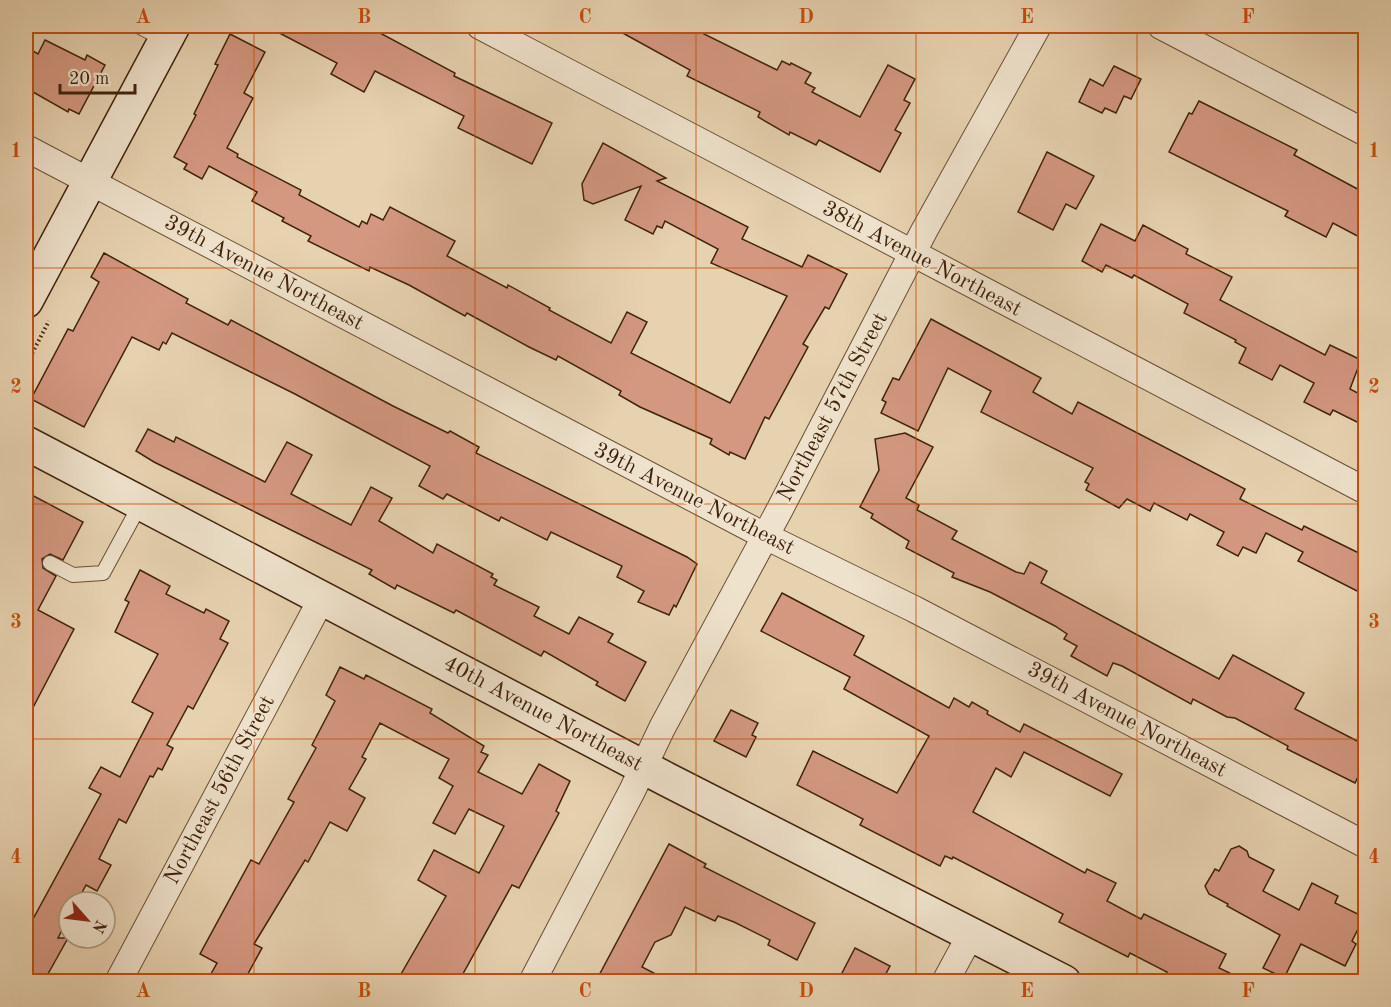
<svg xmlns="http://www.w3.org/2000/svg" width="1391" height="1007" viewBox="0 0 1391 1007" font-family="'Old Standard TT',serif">
<rect width="100%" height="100%" fill="#e7d2b0"/>
<filter id="stains"><feTurbulence type="fractalNoise" baseFrequency=".00333" numOctaves="4"/><feColorMatrix values="0 0 0 0 .2 0 0 0 0 .09 0 0 0 0 .02 0 0 0 .5 -.17"/></filter>
<radialGradient id="worn" r=".72"><stop offset=".6" stop-color="#630" stop-opacity="0"/><stop offset="1" stop-color="#630" stop-opacity=".3"/></radialGradient>
<g fill="#d49881" stroke="#40220c" stroke-width="1.5">
<path d="M266,26H367L455,73L454,76L552,123L532,164L458,128L464,116L375,71L364,92L331,74L337,63Z"/>
<path d="M610,26H688L777,70L782,61L790,65L791,63L811,73L805,83L815,88L812,92L860,117L888,65L915,79L904,100L910,103L895,130L901,133L880,172L819,140L816,145L790,132L789,135L758,117L760,112L687,76L690,70Z"/>
<path d="M230,34L265,52L244,93L253,98L227,148L238,154L237,157L301,190L299,195L359,227L362,221L367,224L371,214L383,220L390,207L455,241L447,256L507,288L508,285L550,308L549,310L611,343L627,312L647,322L631,353L730,403L787,296L711,263L718,249L665,221L662,228L657,226L653,234L625,220L641,186L593,204L584,200L582,184L603,143L666,178L657,181L748,227L742,239L802,267L808,255L847,274L829,309L825,307L803,344L808,347L769,419L765,417L745,459L730,452L729,455L710,444L712,439L640,407L619,395L621,391L558,356L556,360L529,347L467,313L465,316L409,285L370,267L369,271L308,241L311,236L282,221L284,218L252,201L257,192L209,166L202,179L184,169L187,164L174,157L196,115L194,114L218,65L215,64Z"/>
<path d="M45,40L85,60L87,55L105,65L79,114L69,109L68,112L26,88V47L38,54Z"/>
<path d="M1114,66L1141,79L1131,99L1124,96L1116,113L1105,108L1102,113L1079,102L1090,79L1103,86Z"/>
<path d="M1199,101L1297,150L1294,155L1365,193V240L1333,223L1326,237L1285,216L1288,211L1169,152L1189,113L1192,114Z"/>
<path d="M1047,152L1094,176L1076,209L1066,204L1053,230L1018,212Z"/>
<path d="M1101,224L1135,241L1143,225L1188,249L1186,254L1232,277L1220,300L1325,355L1330,345L1361,360L1350,389L1365,397V426L1333,410L1330,415L1304,402L1314,383L1280,365L1272,380L1239,363L1246,348L1235,342L1236,340L1184,313L1188,304L1134,275L1132,278L1106,265L1102,272L1082,261Z"/>
<path d="M104,253L188,299L186,303L228,325L231,320L393,406L448,433L450,431L479,447L476,453L687,557L697,564L676,607L674,605L669,615L638,602L644,591L617,577L622,566L551,532L547,540L501,517L499,521L447,494L443,499L419,486L430,466L295,394L172,333L166,344L163,342L159,350L132,337L84,427L31,399L68,329L73,331L99,282L91,277Z"/>
<path d="M931,319L1041,378L1033,392L1072,414L1078,402L1245,489L1240,499L1302,530L1304,526L1365,556V595L1298,561L1303,552L1266,533L1256,553L1243,547L1238,556L1217,545L1224,532L1190,514L1187,520L1154,503L1150,511L1127,499L1119,508L1086,490L1089,484L1085,482L1093,468L981,412L991,391L948,368L918,431L881,413L886,402L882,400L893,378L899,380Z"/>
<path d="M148,429L174,442L176,437L265,482L287,442L312,455L291,494L351,525L371,487L392,498L379,521L433,553L437,544L493,574L491,577L497,580L494,585L539,607L534,616L569,634L579,617L613,634L608,642L646,662L625,701L596,685L598,682L544,651L541,656L456,610L454,613L397,585L395,589L369,574L372,570L154,462L136,451Z"/>
<path d="M905,433L933,447L906,498L919,505L917,510L957,531L952,539L1016,572L1024,574L1030,562L1047,571L1041,583L1219,679L1233,655L1304,693L1295,709L1365,745V762L1355,783L1287,749L1288,746L1235,718L1227,717L1193,699L1191,704L1122,666L1113,663L1107,676L1071,656L1077,646L1064,639L1067,634L1055,626L990,592L952,577L954,573L906,548L909,541L871,518L873,514L860,507L879,470L875,439Z"/>
<path d="M26,492L83,522L63,560L50,554L42,559L43,568L56,576L38,610L74,629L26,721Z"/>
<path d="M140,570L170,586L166,594L204,613L206,609L229,621L220,639L228,643L193,709L188,706L167,745L173,748L162,770L158,768L153,777L150,776L126,823L119,819L99,859L111,865L97,891L86,885L77,902H69V917L58,938H68L44,981H26V932L101,794L89,788L101,767L120,777L153,713L132,702L158,654L115,632L129,602L125,600Z"/>
<path d="M782,593L864,636L854,655L949,708L954,698L969,707L972,702L988,711L987,714L1020,732L1024,724L1122,774L1110,796L1024,752L1011,777L996,768L973,812L1085,873L1087,869L1116,883L1107,901L1141,919L1144,914L1226,954L1219,968L1246,981H1162L1167,972L1130,953L1128,957L1059,922L1063,914L953,857L952,859L945,856L940,866L860,825L863,819L797,785L813,751L897,793L929,736L844,689L850,677L761,631Z"/>
<path d="M340,667L364,679L366,675L432,709L430,713L484,746L481,752L488,755L478,772L522,794L539,764L570,781L556,811L559,813L519,888L512,885L459,981H397L446,896L418,880L434,850L479,873L504,826L469,809L455,834L433,823L453,786L439,778L449,759L380,723L362,757L366,759L349,789L365,798L347,831L330,822L308,862L305,860L254,944L262,948L244,981H207L217,963L200,954L251,860L259,864L294,802L288,799L316,748L312,745L335,701L326,695Z"/>
<path d="M731,710L758,723L752,735L756,737L746,757L714,741Z"/>
<path d="M669,844L706,864L704,867L815,923L797,960L768,945L770,940L734,922L718,916L715,921L685,907L671,935L655,942L642,967L669,981H596Z"/>
<path d="M1239,846L1247,851L1249,857L1274,870L1263,891L1299,910L1312,883L1338,896L1335,903L1364,917L1352,941L1356,944L1345,966L1301,944L1284,978L1263,968L1280,935L1227,906L1228,904L1209,894L1205,886L1215,869L1219,871L1231,849Z"/>
<path d="M855,948L890,966L882,981H854L841,975Z"/>
</g>
<g fill="none" stroke-linecap="round" stroke-linejoin="round">
<g stroke="#6a4e35" stroke-width="16">
<g id="lane">
<path d="M138,26L165,40"/>
<path d="M50,563L73,575L103,573L141,503"/>
</g>
</g>
<g stroke="#6a4e35" stroke-width="28">
<g id="street">
<path d="M480,26L1366,491"/>
<path d="M1161,26L1366,133"/>
<path d="M26,148L765,536L914,609L1366,845"/>
<path d="M118,982L322,598"/>
<path d="M532,982L632,791L662,728L780,509L924,231L1038,26"/>
<path d="M945,982L971,934"/>
</g>
</g>
<g stroke="#40220c" stroke-width="36">
<g id="secondary">
<path d="M26,301L173,26"/>
<path d="M26,443L666,779L1064,982"/>
</g>
</g>
<path stroke="#40220c" stroke-width="4" stroke-dasharray="1.5 3" stroke-linecap="butt" d="M26,365L49,321"/>
<use href="#lane" stroke="#efe2cc" stroke-width="14"/>
<use href="#street" stroke="#efe2cc" stroke-width="26"/>
<use href="#secondary" stroke="#efe2cc" stroke-width="33"/>
</g>
<path fill="none" stroke="#c64e0c" stroke-width="1.5" stroke-opacity="0.55" d="M254,26V982M475,26V982M696,26V982M916,26V982M1137,26V982M26,268H1366M26,504H1366M26,739H1366"/>
<g text-anchor="middle" dominant-baseline="central" stroke-width="4.5" stroke-linejoin="round" paint-order="stroke">
<g font-size="22" fill="#40220c" stroke="#efe2cc">
<text transform="translate(922 259) rotate(28)">38th Avenue Northeast</text>
<text transform="translate(264 273) rotate(28)">39th Avenue Northeast</text>
<text transform="translate(833 407) rotate(-62)">Northeast 57th Street</text>
<text transform="translate(694 499) rotate(27)">39th Avenue Northeast</text>
<text transform="translate(543 714) rotate(28)">40th Avenue Northeast</text>
<text transform="translate(1127 720) rotate(28)">39th Avenue Northeast</text>
<text transform="translate(220 790) rotate(-62)">Northeast 56th Street</text>
</g>
</g>
<rect width="1391" height="1007" fill="none" stroke="#e7d2b0" stroke-width="66"/>
<g transform="translate(87 920) rotate(118)"><circle r="28" fill="#efe2cc" stroke="#a9957f" stroke-width="1.5"/>
<path d="M0-4.5L10 22L0 15L-10 22Z" fill="#8f2418"/>
<text y="-9" font-size="16" font-weight="bold" text-anchor="middle" fill="#40220c">N</text>
</g>
<path d="M60 84v9h75v-9" fill="none" stroke="#40220c" stroke-width="3"/>
<text x="69" y="84" font-size="18" fill="#40220c" stroke="#efe2cc" stroke-width="4.5" paint-order="stroke">20 m</text>
<rect x="33" y="33" width="1325" height="941" fill="none" stroke="#c64e0c" stroke-width="2"/>
<g font-size="20" text-anchor="middle" font-weight="bold" fill="#c64e0c">
<text x="143" y="23">A</text>
<text x="364" y="23">B</text>
<text x="585" y="23">C</text>
<text x="806" y="23">D</text>
<text x="1027" y="23">E</text>
<text x="1248" y="23">F</text>
<text x="16" y="157">1</text>
<text x="1374" y="157">1</text>
<text x="16" y="393">2</text>
<text x="1374" y="393">2</text>
<text x="16" y="628">3</text>
<text x="1374" y="628">3</text>
<text x="16" y="863">4</text>
<text x="1374" y="863">4</text>
<text x="143" y="997">A</text>
<text x="364" y="997">B</text>
<text x="585" y="997">C</text>
<text x="806" y="997">D</text>
<text x="1027" y="997">E</text>
<text x="1248" y="997">F</text>
</g>
<rect width="100%" height="100%" filter="url(#stains)"/>
<rect width="100%" height="100%" fill="url(#worn)"/>
</svg>
